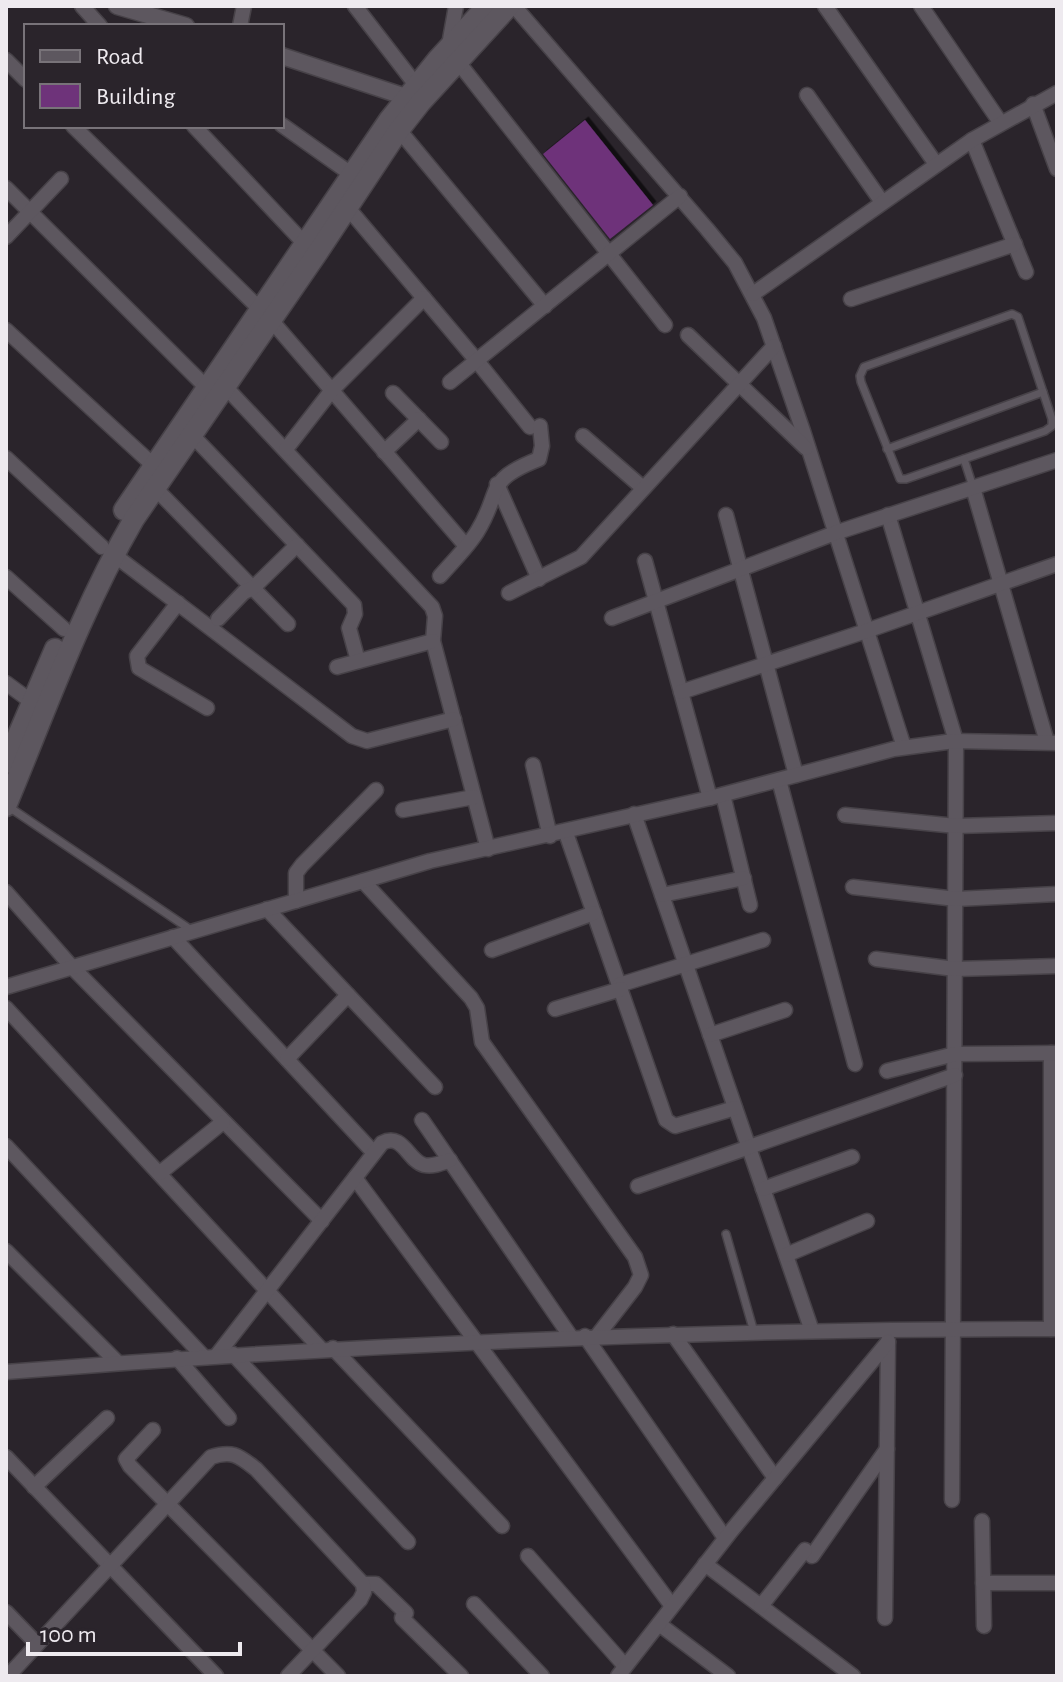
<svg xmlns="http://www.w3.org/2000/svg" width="1063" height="1682" viewBox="0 0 1063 1682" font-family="'Alegreya Sans',sans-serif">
<defs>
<filter id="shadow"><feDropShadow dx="3.5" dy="-3.5" stdDeviation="0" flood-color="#0009"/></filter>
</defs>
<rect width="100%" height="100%" fill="#2a242b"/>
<path fill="#6e337a" filter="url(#shadow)" d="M585,120L653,205L610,239L543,154Z"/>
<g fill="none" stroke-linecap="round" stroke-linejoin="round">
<g stroke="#474248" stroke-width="10">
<g id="service">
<path d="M1012,314L1018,317L1052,419V426L1045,431L906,479H900L861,382L860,376L864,367Z"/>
<path d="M887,449L1043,392"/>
<path d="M964,459L973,487"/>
<path d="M9,807L191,930"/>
<path d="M726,1234L754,1332"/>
</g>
</g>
<g stroke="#474248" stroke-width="17">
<g id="minor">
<path d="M82,6L100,26"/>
<path d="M355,6L416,85"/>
<path d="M514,6L707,229L735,263L764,318L803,431L904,747"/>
<path d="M825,6L936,164"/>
<path d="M921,6L1000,122"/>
<path d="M240,26L244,6"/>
<path d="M449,45L456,6"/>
<path d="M6,60L26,80"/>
<path d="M458,62L665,325"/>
<path d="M807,95L882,202"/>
<path d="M1033,104L1057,169"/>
<path d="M282,125L351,174"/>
<path d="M73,126L271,320L466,546"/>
<path d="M194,126L304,243"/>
<path d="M399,130L545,306"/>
<path d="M972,140L1026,272"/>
<path d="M6,188L206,387"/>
<path d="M348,208L477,361L530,427"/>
<path d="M6,237L61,179"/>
<path d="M753,294L972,140L1057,93"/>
<path d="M851,299L1015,244"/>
<path d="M6,330L153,465"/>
<path d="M688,335L806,448"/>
<path d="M220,381L432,607L435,616L433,641L488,849"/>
<path d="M450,382L680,196"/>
<path d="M393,393L441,442"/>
<path d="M191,434L354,605L355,614L349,628L358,661"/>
<path d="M583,436L643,488"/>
<path d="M286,449L332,390L424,298"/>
<path d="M384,452L419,419"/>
<path d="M6,458L102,547"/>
<path d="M497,484L539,579"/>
<path d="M154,487L288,624"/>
<path d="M973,488L1047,742"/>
<path d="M726,515L796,775"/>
<path d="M888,515L956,741L952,1500"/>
<path d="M113,554L352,736L367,741L454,719"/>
<path d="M645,561L710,798"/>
<path d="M440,576C452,562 467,548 477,532C503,490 483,481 539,459L542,446L540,426"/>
<path d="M6,577L64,629"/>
<path d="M509,593L581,557L774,346"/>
<path d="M178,603L137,656L139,668L207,708"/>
<path d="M612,618L835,533L1057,460"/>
<path d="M218,619L244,592L253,588L297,545"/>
<path d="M337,667L433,641"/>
<path d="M6,683L32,702"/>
<path d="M681,692L866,631L1057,564"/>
<path d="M533,765L550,836"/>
<path d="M779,780L855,1064"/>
<path d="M723,795L750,905"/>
<path d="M403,810L474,797"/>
<path d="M634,814L812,1331"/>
<path d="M845,815L956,826L1057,823"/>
<path d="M566,833L666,1120L675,1126L735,1108"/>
<path d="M363,881L471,998L477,1008L482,1042L635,1257L641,1275L635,1287L597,1336"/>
<path d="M853,887L956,899L1057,894"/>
<path d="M6,892L72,967L322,1221"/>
<path d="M662,895L744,878"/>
<path d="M296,901V873L302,865L376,790"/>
<path d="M267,909L435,1087"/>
<path d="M173,937L374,1153"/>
<path d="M492,950L594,913"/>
<path d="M876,959L955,969L1057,966"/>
<path d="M619,985L763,940"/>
<path d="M6,987L430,861L710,798L894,749L954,741L1057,743"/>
<path d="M6,1008L321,1349"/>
<path d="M555,1009L621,989"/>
<path d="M710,1035L785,1010"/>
<path d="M1051,1053V1329"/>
<path d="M287,1059L348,995"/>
<path d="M887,1071L955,1054L1057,1053"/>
<path d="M422,1120L571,1337"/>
<path d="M6,1146L203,1356"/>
<path d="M160,1173L223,1122"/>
<path d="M355,1178L672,1606"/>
<path d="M638,1186L955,1075"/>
<path d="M763,1189L852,1157"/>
<path d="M6,1251L118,1363"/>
<path d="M786,1255L867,1221"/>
<path d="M673,1334L775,1478"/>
<path d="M585,1336L725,1538"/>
<path d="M333,1348L502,1526"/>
<path d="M233,1354L408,1542"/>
<path d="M217,1355L382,1143C403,1132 408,1161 424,1165C433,1167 442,1163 450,1160"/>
<path d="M177,1358L229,1418"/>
<path d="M6,1372C356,1344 706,1329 1057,1329"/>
<path d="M153,1430L126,1459L130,1466L338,1676"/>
<path d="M6,1457L216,1676"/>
<path d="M34,1487L107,1418"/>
<path d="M982,1521L984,1626"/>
<path d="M528,1556L625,1666"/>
<path d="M812,1556L887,1449"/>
<path d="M705,1564L853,1676"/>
<path d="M983,1583H1057"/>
<path d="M363,1584H376L406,1613"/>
<path d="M474,1604L542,1676"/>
<path d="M761,1606L805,1550"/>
<path d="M6,1612L37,1644"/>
<path d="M402,1618L461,1676"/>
<path d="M885,1618L888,1341"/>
<path d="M659,1624L728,1676"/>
<path d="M8,1676L211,1457C233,1450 239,1456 256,1469L363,1584L364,1592L360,1600L288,1676"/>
<path d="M618,1676L732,1530L888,1342"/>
</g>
</g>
<g stroke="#474248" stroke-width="19">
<g id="tertiary">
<path d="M117,6L186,26"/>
<path d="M282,56L406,97L413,103"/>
</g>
</g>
<g stroke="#474248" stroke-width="23">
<g id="secondary">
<path d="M124,510L389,120L438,59L487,6"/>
<path d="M6,763L55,649"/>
<path d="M6,806C46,710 81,610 134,519L318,252L399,130L421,102L509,6"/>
</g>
</g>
<use href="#service" stroke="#5d575f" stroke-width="7"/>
<use href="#minor" stroke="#5d575f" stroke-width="14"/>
<use href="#tertiary" stroke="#5d575f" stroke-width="16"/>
<use href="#secondary" stroke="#5d575f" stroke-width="20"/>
</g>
<rect width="1063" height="1682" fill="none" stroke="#eeeaef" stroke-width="16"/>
<rect x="24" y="24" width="260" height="104" fill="#2a242b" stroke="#787379" stroke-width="2"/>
<rect x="40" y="50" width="40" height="12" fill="#5d575f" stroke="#787379" stroke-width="2"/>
<text x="96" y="64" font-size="24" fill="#eeeaef">Road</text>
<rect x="40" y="84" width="40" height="24" fill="#6e337a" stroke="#787379" stroke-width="2"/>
<text x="96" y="104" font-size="24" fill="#eeeaef">Building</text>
<path d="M28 1642v12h212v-12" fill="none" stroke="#eeeaef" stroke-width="4"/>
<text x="40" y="1642" font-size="24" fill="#eeeaef" stroke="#2a242b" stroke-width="6" paint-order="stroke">100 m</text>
</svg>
